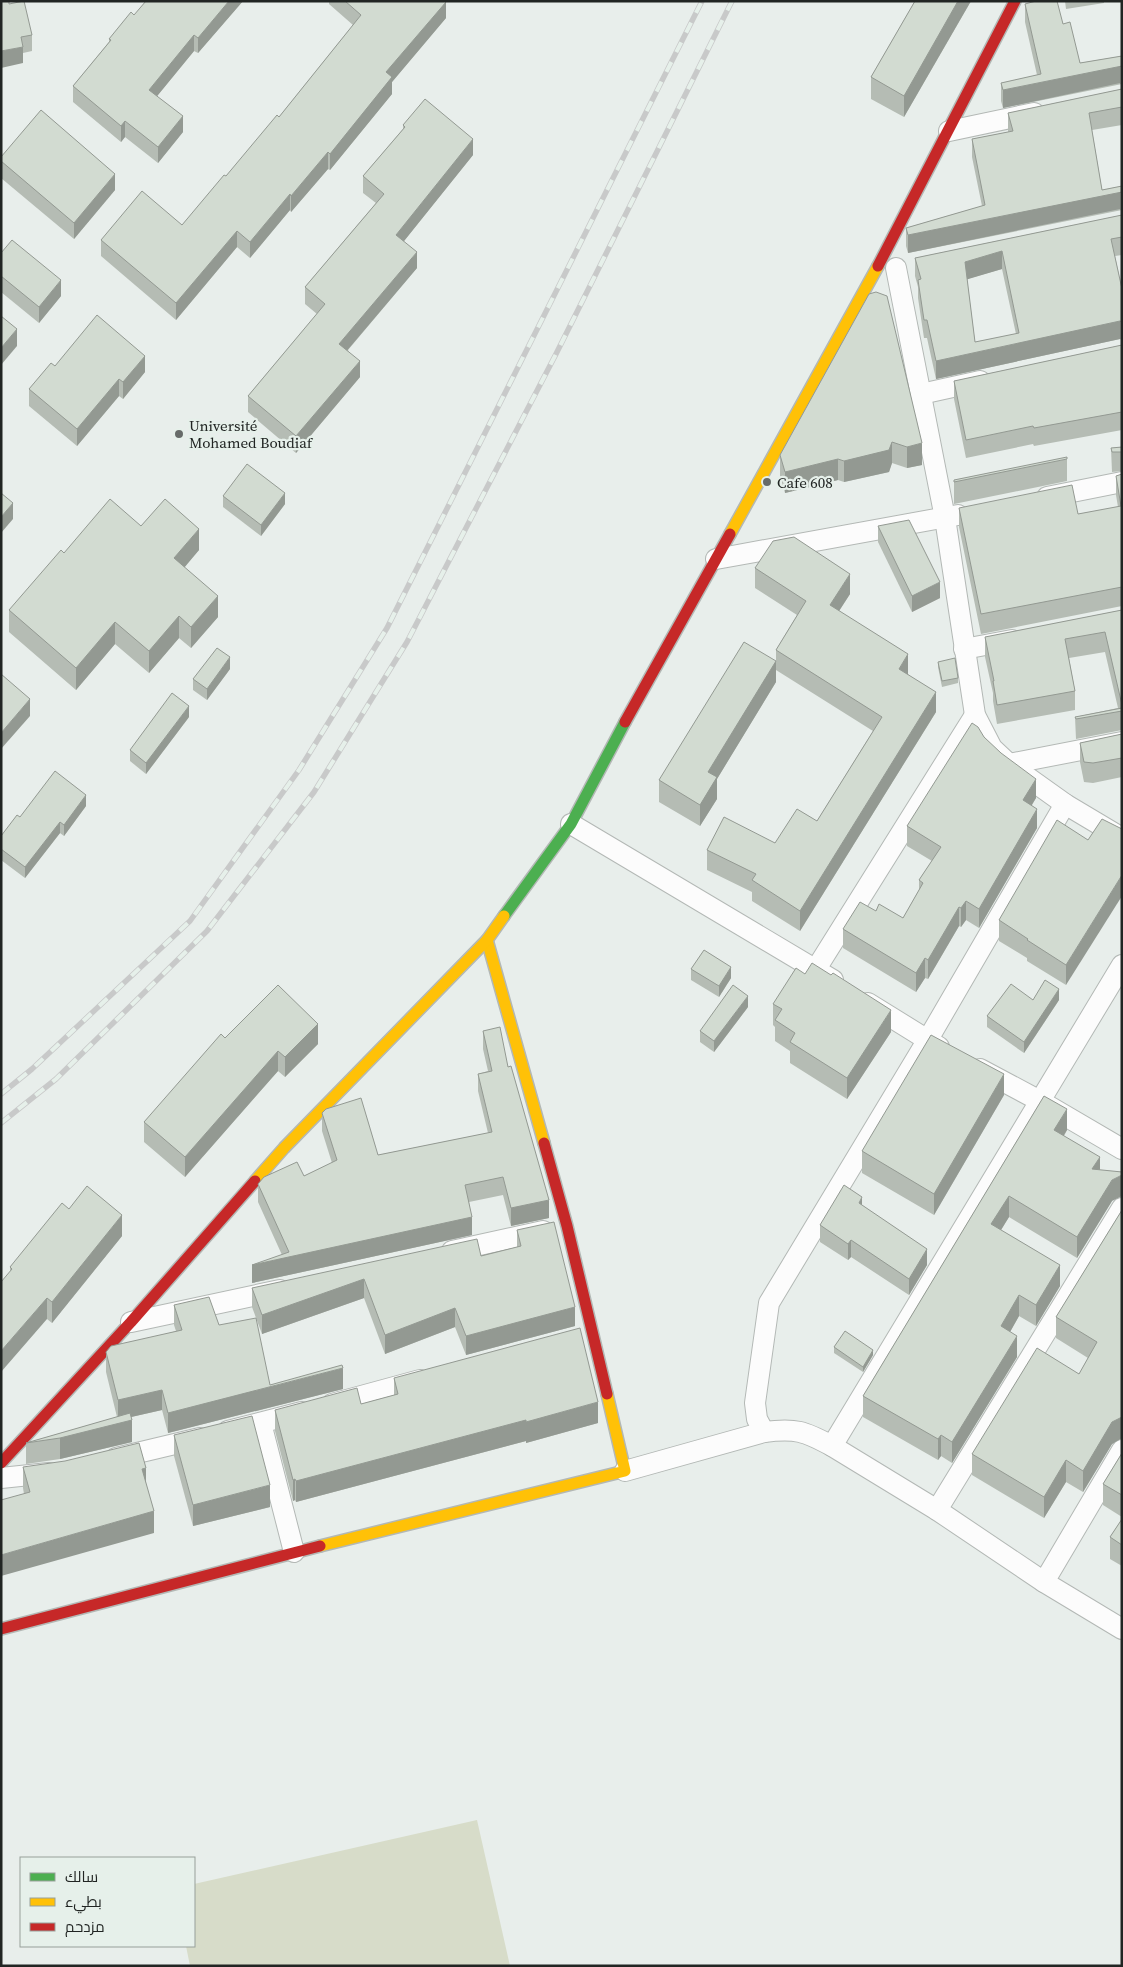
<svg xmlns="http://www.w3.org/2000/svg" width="1123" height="1967" viewBox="0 0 1123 1967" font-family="'Source Serif 4',Cairo,serif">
<rect width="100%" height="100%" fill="#e8eeeb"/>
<path fill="#d7dcc9" d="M477,1820L510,1966H190L186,1946H194V1884Z"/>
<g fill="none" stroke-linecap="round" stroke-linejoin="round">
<g stroke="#b3b8b5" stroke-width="22">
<g id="street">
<path d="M949,131L1034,113"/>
<path d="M896,268L945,518L975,715L992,748L1009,764L1065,804L1122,838"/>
<path d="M921,394L980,381"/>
<path d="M1047,497L1122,482"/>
<path d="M716,559L958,515"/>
<path d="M964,649L1012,640"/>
<path d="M1009,764L1122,742"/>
<path d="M571,824L833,980"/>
<path d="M816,969L975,715"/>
<path d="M868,1003L939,1047"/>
<path d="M980,1069L1040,1101L1122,1149"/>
<path d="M452,1251L543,1231"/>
<path d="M131,1322L280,1290"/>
<path d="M332,1404L420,1380"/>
<path d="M261,1423L294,1552"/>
<path d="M228,1431L302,1412"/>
<path d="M832,1446C804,1431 796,1428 764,1432L757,1419L755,1403L769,1303L927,1041L1065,804"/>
<path d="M1122,1450L1044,1582L1122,1629"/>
<path d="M116,1458L200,1438"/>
<path d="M625,1471L764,1432"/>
<path d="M1,1478L49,1473"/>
<path d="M937,1510L832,1446L1122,965"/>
<path d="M1044,1582L937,1510L1122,1208"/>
</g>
</g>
<g stroke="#b3b8b5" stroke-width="14">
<path id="fast" d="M504,916L571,824L625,722"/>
</g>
<g stroke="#b3b8b5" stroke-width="14">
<g id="slow">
<path d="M730,534L878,266"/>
<path d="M487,940L544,1143"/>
<path d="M255,1181L284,1148L487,940L504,916"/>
<path d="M320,1546L625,1471L607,1394"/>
</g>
</g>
<g stroke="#b3b8b5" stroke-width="14">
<g id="jam">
<path d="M878,266L1015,1"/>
<path d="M625,722L730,534"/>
<path d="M544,1143L567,1226L607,1394"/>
<path d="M1,1463L131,1322L255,1181"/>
<path d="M1,1629L320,1546"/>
</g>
</g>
<use href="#street" stroke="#fcfcfc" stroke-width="20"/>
<use href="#fast" stroke="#4caf50" stroke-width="11"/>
<use href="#slow" stroke="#ffc107" stroke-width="11"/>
<use href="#jam" stroke="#c62828" stroke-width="11"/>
<g stroke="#c8c9c9" stroke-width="5.5">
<g id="rail">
<path d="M1,1094L32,1069L190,921L299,770L387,628L702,1"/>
<path d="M1,1123L56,1079L207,931L314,792L407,642L556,354L732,1"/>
</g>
</g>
<use href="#rail" stroke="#e6f0ea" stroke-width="4" stroke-dasharray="11" stroke-linecap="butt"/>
</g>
<g fill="#b5bcb4" fill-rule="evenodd">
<path d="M243,1L198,53L194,51L157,96L183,132L158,163L125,137L121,142L73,102V86L109,42V39L134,15Z"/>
<path d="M329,1H445L446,18L392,82V94L330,170L328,169L291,212L290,210L250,258L237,247L176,320L101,256V240L182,225L279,117L353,25L329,4Z"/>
<path d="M915,1H971L904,117L871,99V77Z"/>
<path d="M1065,1H1104V3L1066,9Z"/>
<path d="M9,4L32,35V51L23,53V63Z"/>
<path d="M1025,4L1063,24L1080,63L1122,56V84L1003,108L1001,101V83L1037,75L1025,22Z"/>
<path d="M1122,89V125L1092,130L1102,190L1122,186V210L908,253L906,246V228L982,206L972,157V139L1008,132V113Z"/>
<path d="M403,125L473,155L404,241L417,268L348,350L360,377L296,453L248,412V396L317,314L305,304V287L376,203L363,193V176L403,129Z"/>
<path d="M1,157L115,190L74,239L1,178Z"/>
<path d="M1122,215V255L1115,256L1122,289V340L1120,339L936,379L927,338H924L918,298V287L915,276V258ZM1002,269L1016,334L975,342L967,279Z"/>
<path d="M1,253L61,296L39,323L1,292Z"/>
<path d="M869,294L922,465L907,468L892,463L889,472L844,482L838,480L785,493L780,476V455Z"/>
<path d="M1122,345V430L1034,446L1033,444L966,458L954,399V381Z"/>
<path d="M55,366L145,372L123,399L119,396L77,446L29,406V389Z"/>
<path d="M1122,447V471L1112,472L1111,448Z"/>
<path d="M1067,459V481L954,504V480Z"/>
<path d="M1122,474V606L981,634L959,527V508L1078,514L1118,507L1116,495V476Z"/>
<path d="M223,496L285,504L261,536L223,507Z"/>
<path d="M141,526L199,550L184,567L218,617L191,648L179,638L149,673L115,644L76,690L9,632V610Z"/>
<path d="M878,526L940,598L912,612L878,542Z"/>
<path d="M755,568L850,594L839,611L908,674L936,712L800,931L752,901V892L707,870V850L775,843L817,821L873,731L776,670V682L717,779V799L700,826L659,802V780L776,661V650L797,615L755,588Z"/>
<path d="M1122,610V730L1076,739L1075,717L1118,708L1105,652L1069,658L1075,691V710L997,724L993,701V693L985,657V637Z"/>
<path d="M938,662L958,678V683L942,687L938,667Z"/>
<path d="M230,669L207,700L193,690V679Z"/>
<path d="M189,717L146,774L130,761V750Z"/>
<path d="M1122,734V777L1093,783L1084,782L1080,762V743Z"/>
<path d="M984,737L1036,798L1032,805L1037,828L979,928L966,920L961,927L959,926L928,979L925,978L916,992L843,948V929L876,911L903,918L919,890V880L932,861L907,846V826Z"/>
<path d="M86,806L64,836L60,833L25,878L1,860V836L20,817Z"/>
<path d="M1088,840L1066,985L1027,961V958L999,941V920Z"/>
<path d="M691,969L731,978L719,997L691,980Z"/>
<path d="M1033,1000H1059L1024,1053L987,1027V1016Z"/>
<path d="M773,1004L891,1032L847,1099L790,1063V1051L775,1041V1027L773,1025Z"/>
<path d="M748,1007L714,1052L700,1042V1031Z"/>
<path d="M483,1031L508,1067L549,1218L511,1226L503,1195L469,1202L472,1235L252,1283L282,1255L258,1202V1184L304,1176L332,1163L322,1131V1113L378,1155L488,1133L478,1091V1074L488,1071L483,1049Z"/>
<path d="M225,1038L318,1044L285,1077L278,1071L185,1177L144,1142V1122Z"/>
<path d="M1004,1095L934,1215L862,1173V1151Z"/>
<path d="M1044,1096L1067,1130L1064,1136L1100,1170L1112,1201L1077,1258L1009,1217L1001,1230L1060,1286L1036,1326L1019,1316L1010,1332L1017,1357L952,1463L941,1456L938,1460L863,1417V1396Z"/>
<path d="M862,1206L927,1265L909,1295L851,1257L848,1260L820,1242V1225Z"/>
<path d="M69,1209L122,1236L52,1323L47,1319L10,1271V1267Z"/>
<path d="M1122,1210V1438L1112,1444L1083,1492L1066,1482L1044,1518L972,1475V1454L1079,1374L1088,1358L1056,1338V1317Z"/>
<path d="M517,1230L575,1326L466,1355L455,1327L385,1354L364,1298L262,1334L252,1307V1288L481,1256L517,1247Z"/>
<path d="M174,1305L219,1325L270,1385L343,1389L168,1433L162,1410L131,1417L132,1442L60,1459L26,1464V1443L117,1417L106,1372V1352L176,1331L174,1325Z"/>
<path d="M834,1347L873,1355L863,1372L834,1353Z"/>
<path d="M394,1378L598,1423L526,1443V1441L296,1502L295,1500L293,1501L275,1431V1410L361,1404L394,1395Z"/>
<path d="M174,1435L270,1507L193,1526L174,1456Z"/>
<path d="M1122,1453V1517L1103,1505V1484Z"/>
<path d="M23,1467L146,1484L154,1533L24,1494L23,1488Z"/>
<path d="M1122,1519V1566L1110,1559V1537Z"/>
</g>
<g fill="#939992">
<path d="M229,1H243L198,53V38Z"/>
<path d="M958,1H971L904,117V96Z"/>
<path d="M446,2V18L392,82V94L330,170V154L386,72Z"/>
<path d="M194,35V51L149,106V90Z"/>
<path d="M23,47V63L1,68V51Z"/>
<path d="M1120,65V83L1003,108V90Z"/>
<path d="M183,116V132L158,163V147Z"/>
<path d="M125,121V137L121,142V126Z"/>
<path d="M473,139V155L396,251V235Z"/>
<path d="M328,152V169L291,212V196Z"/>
<path d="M115,174V190L74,239V223Z"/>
<path d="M1120,191V209L908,253V235Z"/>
<path d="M290,194V210L250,258V242Z"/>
<path d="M237,231V247L176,320V303Z"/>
<path d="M1002,251V269L965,280V262Z"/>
<path d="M417,252V268L339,360V344Z"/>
<path d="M61,280V296L39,323V307Z"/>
<path d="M1120,321V339L936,379V361Z"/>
<path d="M17,329V346L1,365V348Z"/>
<path d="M145,356V372L123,399V382Z"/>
<path d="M360,361V377L296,453V436Z"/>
<path d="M119,379V396L77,446V429Z"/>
<path d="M892,442V463L889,472L844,482V461Z"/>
<path d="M922,443V465L907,468V447Z"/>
<path d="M838,459V480L785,493V472Z"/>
<path d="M285,493V504L261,536V525Z"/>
<path d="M13,503V519L1,533V517Z"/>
<path d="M199,529V550L174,580V558Z"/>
<path d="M850,574V594L830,625V605Z"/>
<path d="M940,582V598L912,612V596Z"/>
<path d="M218,596V617L191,648V627Z"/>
<path d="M179,616V638L149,673V651Z"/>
<path d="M115,622V644L76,690V668Z"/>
<path d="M908,654V674L899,689V669Z"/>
<path d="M230,657V669L207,700V689Z"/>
<path d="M776,661V682L717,779V799L700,826V805L708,772Z"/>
<path d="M936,692V712L800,931V911Z"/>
<path d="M30,699V716L1,749V733Z"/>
<path d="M189,706V717L146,774V763Z"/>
<path d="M1036,779V798L1023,819V800Z"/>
<path d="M86,795V806L64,836V825Z"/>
<path d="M1037,809V828L979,928V909Z"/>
<path d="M60,822V833L25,878V867Z"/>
<path d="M1122,875V896L1066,985V965Z"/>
<path d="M966,901V920L961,927V908Z"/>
<path d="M959,907V926L928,979V960Z"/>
<path d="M925,958V978L916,992V973Z"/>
<path d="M731,967V978L719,997V986Z"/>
<path d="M1059,989V1000L1024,1053V1042Z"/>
<path d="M748,996V1007L714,1052V1041Z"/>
<path d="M891,1010V1032L847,1099V1078Z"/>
<path d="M318,1024V1044L285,1077V1057Z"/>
<path d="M278,1051V1071L185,1177V1157Z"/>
<path d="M1004,1074V1095L934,1215V1194Z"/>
<path d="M1067,1109V1130L1054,1151V1130Z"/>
<path d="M1100,1157V1178L1092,1169Z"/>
<path d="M1122,1175V1196L1112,1201L1077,1258V1237L1112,1180Z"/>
<path d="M1009,1196V1217L991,1246V1224Z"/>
<path d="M862,1197V1214L859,1203Z"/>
<path d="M549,1200V1218L511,1226V1208Z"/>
<path d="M122,1215V1236L52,1323V1302Z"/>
<path d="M472,1217V1235L252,1283V1265Z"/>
<path d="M851,1240V1257L848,1260V1244Z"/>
<path d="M927,1249V1265L909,1295V1279Z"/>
<path d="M1060,1265V1286L1036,1326V1305Z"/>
<path d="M364,1279V1298L262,1334V1315Z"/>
<path d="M1019,1295V1316L1001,1348V1326Z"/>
<path d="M47,1298V1319L1,1372V1351Z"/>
<path d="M575,1307V1326L466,1355V1336Z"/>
<path d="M455,1308V1327L385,1354V1335Z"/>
<path d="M1017,1336V1357L952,1463V1442Z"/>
<path d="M873,1350V1355L863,1372V1367Z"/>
<path d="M343,1368V1389L168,1433V1413Z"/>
<path d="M162,1390V1410L118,1420V1400Z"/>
<path d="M598,1402V1423L526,1443V1422Z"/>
<path d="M1122,1417V1438L1112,1444L1083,1492V1471L1112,1422Z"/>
<path d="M132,1420V1442L60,1459V1438Z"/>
<path d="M526,1420V1441L296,1502V1481Z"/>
<path d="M941,1435V1456L938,1460V1439Z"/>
<path d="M1066,1460V1482L1044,1518V1497Z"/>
<path d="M146,1468V1489L142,1469Z"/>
<path d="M295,1479V1500L293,1501V1480Z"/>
<path d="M270,1485V1507L193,1526V1505Z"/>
<path d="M154,1511V1533L1,1576V1555Z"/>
</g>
<g fill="#d2dbd1" stroke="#939992" fill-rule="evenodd">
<path d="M1,1H9V4L24,1L32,35L21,37L23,47L1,51Z"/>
<path d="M146,1H229L198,38L194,35L149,90L183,116L158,147L125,121L121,126L73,86L111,40L109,39L131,12L134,15Z"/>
<path d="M345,1H445L446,2L386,72L392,77L330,154L328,152L291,196L290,194L250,242L237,231L176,303L101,240L142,191L182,225L224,175L226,176L277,115L279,117L361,15Z"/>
<path d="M915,1H958L904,96L871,77Z"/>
<path d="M1036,1H1057L1063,24L1070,22L1080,63L1122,56V66L1003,90L1001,83L1041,74L1025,4Z"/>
<path d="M1122,89V107L1089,113L1102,190L1122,186V192L908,235L906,228L985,205L972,139L1013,131L1008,113Z"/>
<path d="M425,99L473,139L396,235L417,252L339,344L360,361L296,436L248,396L325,304L305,287L384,194L363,176L405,127L403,125Z"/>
<path d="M41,110L115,174L74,223L1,161V157Z"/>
<path d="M1122,215V237L1111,239L1122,289V322L1120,321L936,361L927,320H924L918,280L921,279L915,258ZM1002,251L1019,333L975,342L965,262Z"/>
<path d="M12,240L61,280L39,307L1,276V253Z"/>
<path d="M876,292L887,296L922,443L907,447L892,442L889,450L844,461L838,459L785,472L780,455L869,294Z"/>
<path d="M97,315L145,356L123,382L119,379L77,429L29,389L51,363L55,366Z"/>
<path d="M1,316L17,329L1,348Z"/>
<path d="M1122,345V412L1034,428L1033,426L966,440L954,381Z"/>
<path d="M1122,447V452H1112L1111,448Z"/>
<path d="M1067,457V459L954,482V480Z"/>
<path d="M247,464L285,493L261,525L223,496Z"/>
<path d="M1122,474V587L981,614L959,508L1072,485L1078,514L1121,506L1116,476Z"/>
<path d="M1,493L13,503L1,517Z"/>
<path d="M110,499L141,526L165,499L199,529L174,558L218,596L191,627L179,616L149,651L115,622L76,668L9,610L61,550L64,553Z"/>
<path d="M909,520L940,582L912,596L878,526Z"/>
<path d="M794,537L850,574L830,605L908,654L899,669L936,692L800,911L752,880L756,874L707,850L724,817L775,843L797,809L817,821L882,717L776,650L806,601L755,568L773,541Z"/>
<path d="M1122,610V705L1105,632L1065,639L1075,691L997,705L993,681H994L985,637Z"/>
<path d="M744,642L776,661L708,772L717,777L700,805L659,780Z"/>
<path d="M217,648L230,657L207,689L193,679Z"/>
<path d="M955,658L958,678L942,681L938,662Z"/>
<path d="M1,674L30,699L1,733Z"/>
<path d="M172,693L189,706L146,763L130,750Z"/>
<path d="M1122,708V711L1076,719L1075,717Z"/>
<path d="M972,723L978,727L984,737L1001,753L1036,779L1023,800L1037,809L979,909L966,901L961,908L959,907L928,960L925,958L916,973L843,929L860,902L876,911L879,904L903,918L923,883L919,880L941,847L907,826Z"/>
<path d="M1122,734V758L1093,763L1084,762L1080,743Z"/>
<path d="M55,771L86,795L64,825L60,822L25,867L1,849V836L17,815L20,817Z"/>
<path d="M1102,819L1122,829V875L1066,965L1027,940L1028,939L999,920L1057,820L1088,840Z"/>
<path d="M704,950L731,967L719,986L691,969Z"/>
<path d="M812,963L831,975L833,973L891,1010L847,1078L790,1042L795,1033L775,1020L782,1009L773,1004L796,968L805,974Z"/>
<path d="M1045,980L1059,989L1024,1042L987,1016L1011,984L1033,1000Z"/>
<path d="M278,985L318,1024L285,1057L278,1051L185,1157L144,1122L221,1034L225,1038Z"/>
<path d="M733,985L748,996L714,1041L700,1031Z"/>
<path d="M500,1027L508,1067L511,1066L549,1200L511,1208L503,1177L465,1185L472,1217L252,1265L289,1252L258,1184L264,1177L297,1162L304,1176L337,1160L322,1113L326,1109L361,1098L378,1155L492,1132L478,1074L492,1071L483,1031Z"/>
<path d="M931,1035L1004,1074L934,1194L862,1151Z"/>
<path d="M1044,1096L1067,1109L1054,1130L1100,1157L1092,1169L1122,1172V1175L1112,1180L1077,1237L1009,1196L991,1224L1060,1265L1036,1305L1019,1295L1001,1326L1017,1336L952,1442L941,1435L938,1439L863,1396Z"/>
<path d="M844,1185L862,1197L859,1203L927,1249L909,1279L851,1240L848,1244L820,1225Z"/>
<path d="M87,1186L122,1215L52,1302L47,1298L1,1351V1282L12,1269L10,1267L62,1203L69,1209Z"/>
<path d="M1122,1210V1417L1112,1422L1083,1471L1066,1460L1044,1497L972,1454L1037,1348L1079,1374L1097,1342L1056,1317Z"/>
<path d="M554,1222L575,1307L466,1336L455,1308L385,1335L364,1279L262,1315L252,1288L477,1239L481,1256L521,1246L517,1230Z"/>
<path d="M209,1297L219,1325L256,1318L270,1385L342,1365L343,1368L168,1413L162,1390L118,1400L106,1352L111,1346L182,1330L174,1305Z"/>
<path d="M580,1328L598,1402L526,1422V1420L296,1481L295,1479L293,1480L275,1410L357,1388L361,1404L398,1394L394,1378Z"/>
<path d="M845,1331L873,1350L863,1367L834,1347Z"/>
<path d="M130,1413L132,1420L60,1438L26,1443Z"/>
<path d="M252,1416L270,1485L193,1505L174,1435Z"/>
<path d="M139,1443L146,1468L142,1469L154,1511L1,1555V1500L30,1492L23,1467L65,1461Z"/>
<path d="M1122,1453V1495L1103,1484Z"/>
<path d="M1122,1519V1545L1110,1537Z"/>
</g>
<g fill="#676b69" stroke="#e6f0ea" stroke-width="2">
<circle cx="179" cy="434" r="5"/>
<circle cx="767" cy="482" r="5"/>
</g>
<g text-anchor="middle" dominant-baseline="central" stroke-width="4.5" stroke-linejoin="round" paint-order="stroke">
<g font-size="15" fill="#212523" stroke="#e6f0ea" text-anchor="start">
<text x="189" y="425">Université<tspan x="189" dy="17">Mohamed Boudiaf</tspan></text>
<text x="777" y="482">Cafe 608</text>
</g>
</g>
<rect width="1123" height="1967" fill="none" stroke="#212523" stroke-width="5"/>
<rect x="20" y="1857" width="175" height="90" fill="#e6f0ea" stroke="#979f9a"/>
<rect x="30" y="1873" width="25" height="8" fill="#4caf50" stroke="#979f9a"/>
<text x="65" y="1882" font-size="15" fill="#212523">سالك</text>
<rect x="30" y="1898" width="25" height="8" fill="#ffc107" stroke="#979f9a"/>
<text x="65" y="1907" font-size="15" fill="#212523">بطيء</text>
<rect x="30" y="1923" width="25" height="8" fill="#c62828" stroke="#979f9a"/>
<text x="65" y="1932" font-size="15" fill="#212523">مزدحم</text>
</svg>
